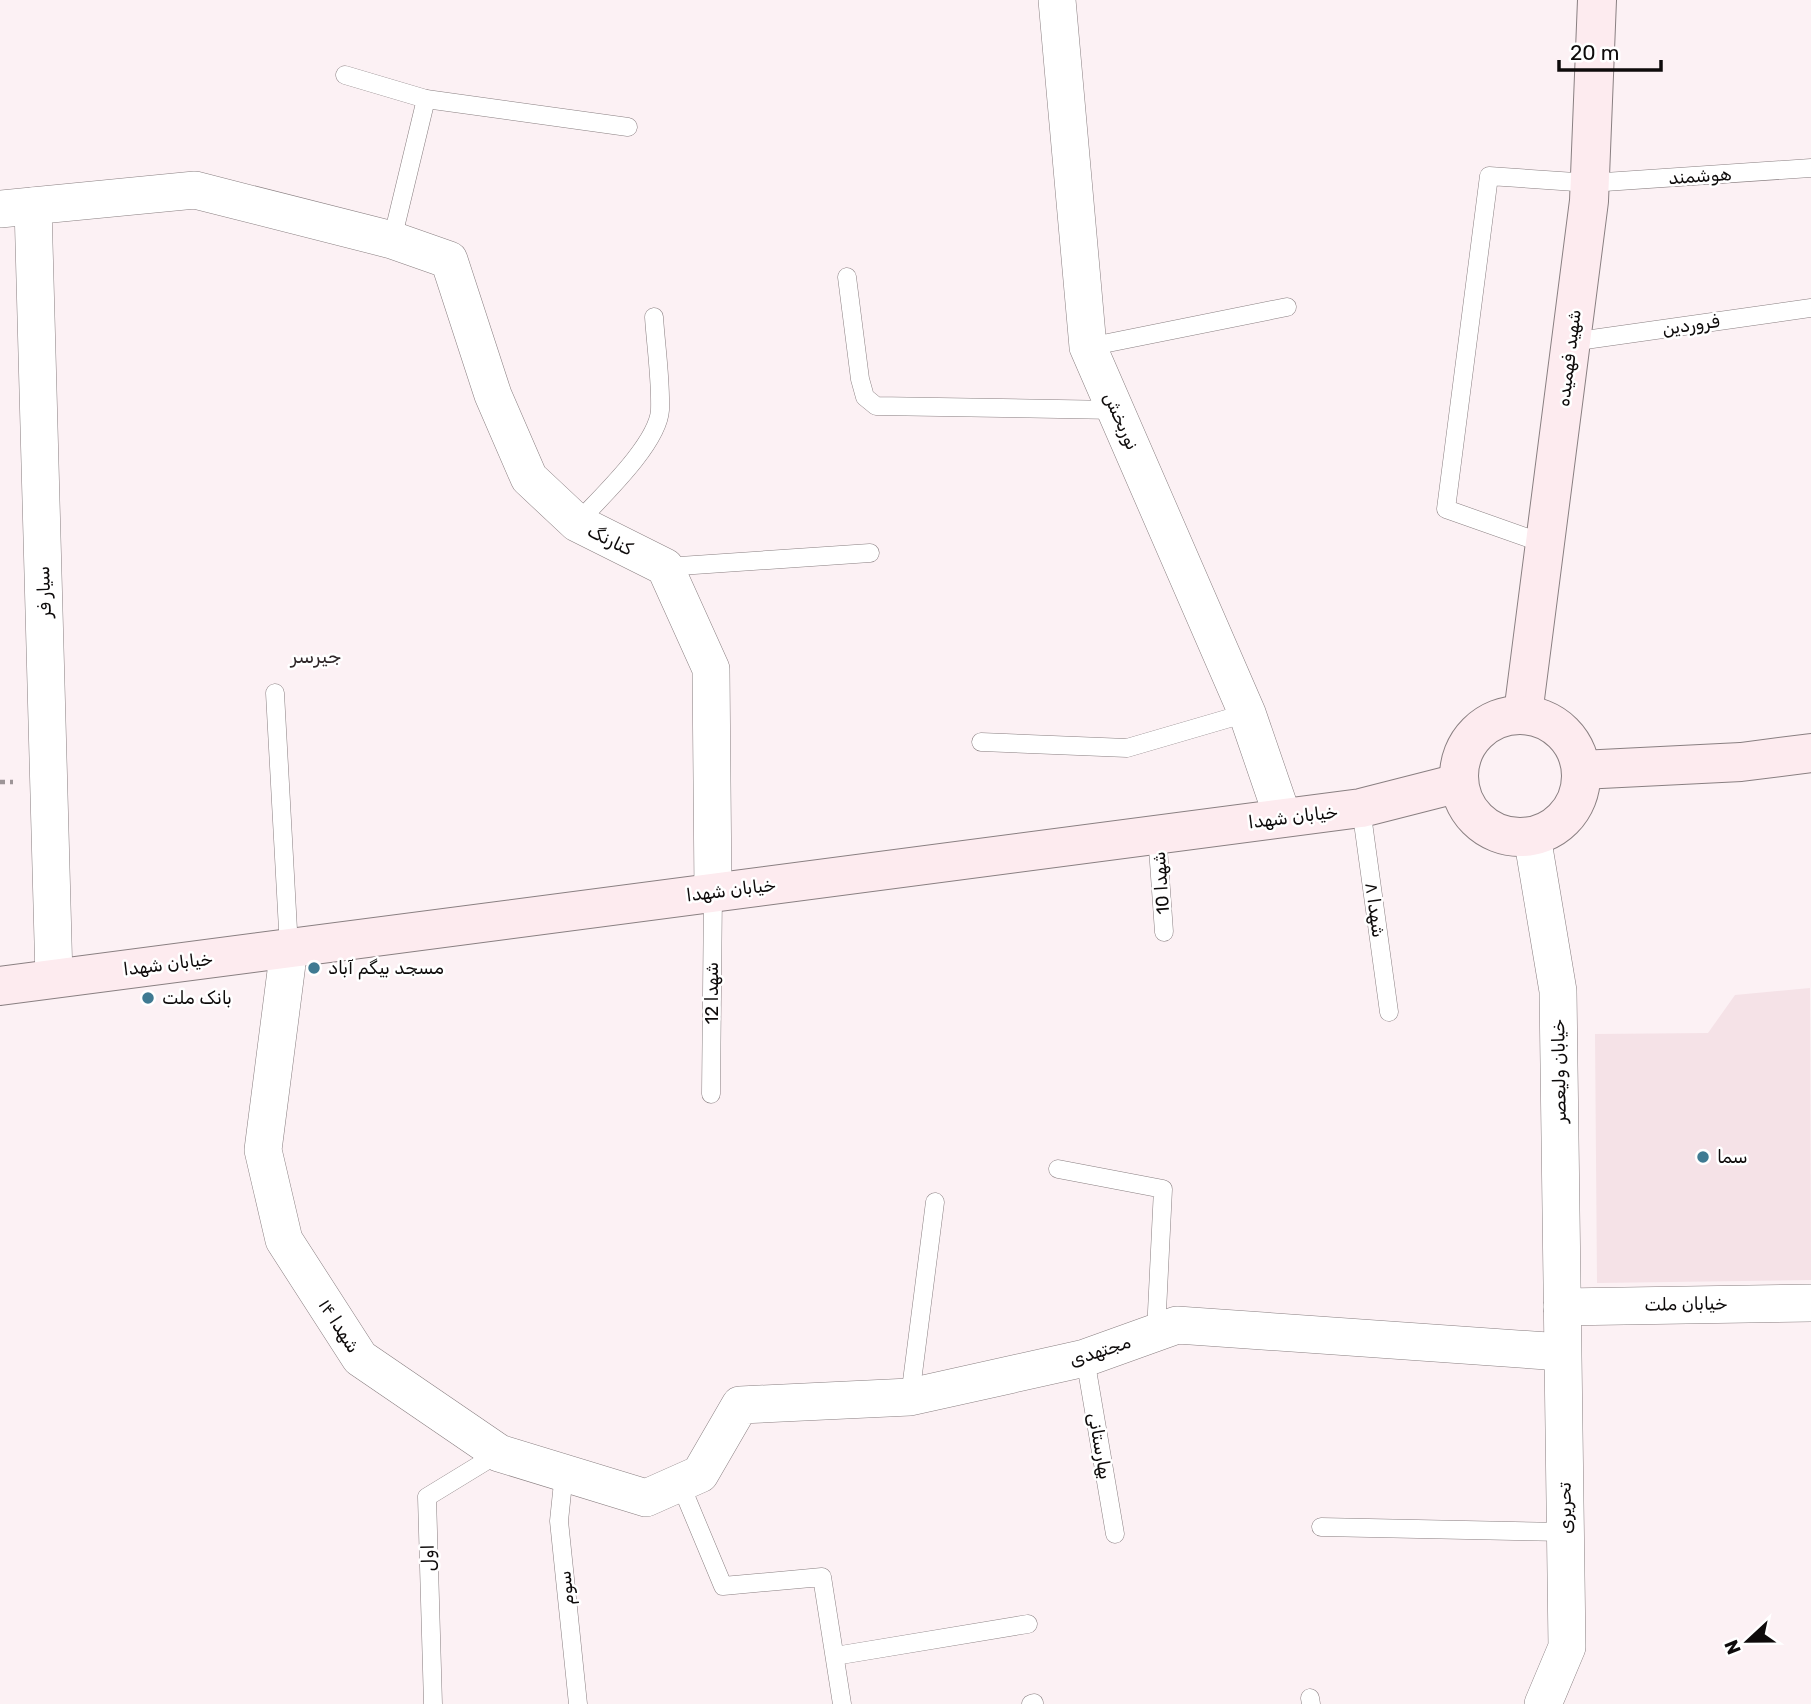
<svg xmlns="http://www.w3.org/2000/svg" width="1811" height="1704" viewBox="0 0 1811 1704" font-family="Rubik,Vazirmatn,sans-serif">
<rect width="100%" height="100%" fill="#fcf1f4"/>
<path fill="#f5e2e7" d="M1810,988L1811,1280L1597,1283L1595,1034L1708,1033L1735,995Z"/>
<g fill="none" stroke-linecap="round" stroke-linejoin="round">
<g stroke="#897f81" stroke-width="19">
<g id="lane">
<path d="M345,75L426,99L628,127"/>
<path d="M392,240L426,99"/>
<path d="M847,277L860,379L865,397L876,406L1116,410"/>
<path d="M1571,342L1811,308"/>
<path d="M1088,347L1287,307"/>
<path d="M577,523C600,498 658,444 660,410C661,380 656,347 654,317"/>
<path d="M1545,544L1446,509L1489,176L1590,183L1811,168"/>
<path d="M665,567L870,553"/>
<path d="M275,693L289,948"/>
<path d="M981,742L1127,748L1247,713"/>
<path d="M1361,808L1389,1012"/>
<path d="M1157,834L1164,932"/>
<path d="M711,1094L713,892"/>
<path d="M1058,1169L1163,1189L1156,1332"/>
<path d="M1085,1358L1115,1534"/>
<path d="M910,1397L935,1202"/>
<path d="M564,1473L559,1521L578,1704"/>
<path d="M680,1483L723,1586L822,1577L842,1704"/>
<path d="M1321,1527L1565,1532"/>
<path d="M835,1656L1028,1624"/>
<path d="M1310,1698L1311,1704"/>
<path d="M433,1704L427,1497L499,1453"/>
<path d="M1031,1704L1034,1703"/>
</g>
</g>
<g stroke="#897f81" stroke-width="38">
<g id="street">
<path d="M1057,0L1088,347L1247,713L1283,818"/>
<path d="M33,206L54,978"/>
<path d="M0,209L195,190L392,240L449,260L493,395L529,478L577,523L665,567L711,669L713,892"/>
<path d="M1532,836L1558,991L1567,1647L1543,1704"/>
<path d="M289,948L263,1150L284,1240L360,1358L499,1453L646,1498L700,1474L740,1405L910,1397L1085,1358L1177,1325L1562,1352"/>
<path d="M1562,1307L1811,1303"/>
</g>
</g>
<g stroke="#897f81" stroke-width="40">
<g id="secondary">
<path d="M1523,714L1589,201L1597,0"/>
<circle cx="1520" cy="776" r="61"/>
<path d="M1581,770L1741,762L1811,753"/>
<path d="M0,986L1361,808L1459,783"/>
</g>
</g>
<path stroke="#9d9597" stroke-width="4.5" stroke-dasharray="5 5" stroke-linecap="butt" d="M0,782H13"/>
<use href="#lane" stroke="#fff" stroke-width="18"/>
<use href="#street" stroke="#fff" stroke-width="37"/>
<use href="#secondary" stroke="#fdebef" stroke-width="38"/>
</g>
<g fill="#3f7a92" stroke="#fff" stroke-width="2.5">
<circle cx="314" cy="968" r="7"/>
<circle cx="148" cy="998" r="7"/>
<circle cx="1703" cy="1157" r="7"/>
</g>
<g text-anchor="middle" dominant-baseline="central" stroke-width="5" stroke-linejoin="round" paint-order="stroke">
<g font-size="18" fill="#0e0b0b" stroke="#fff">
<text transform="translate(1700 176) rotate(-4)">هوشمند</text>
<text transform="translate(1691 325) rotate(-8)">فروردین</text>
<text transform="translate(1569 358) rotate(-83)">شهید فهمیده</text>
<text transform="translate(1121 421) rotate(66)">نوربخش</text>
<text transform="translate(610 540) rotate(26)">کنارنگ</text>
<text transform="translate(44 592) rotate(-92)">سیار فر</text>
<text transform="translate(1293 817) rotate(-7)">خیابان شهدا</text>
<text transform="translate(1161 883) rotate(-94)">شهدا 10</text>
<text transform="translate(731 890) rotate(-7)">خیابان شهدا</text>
<text transform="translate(1375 910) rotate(82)">شهدا ۸</text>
<text transform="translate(168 964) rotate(-7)">خیابان شهدا</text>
<text transform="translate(712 993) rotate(-90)">شهدا 12</text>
<text transform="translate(1559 1071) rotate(-91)">خیابان ولیعصر</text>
<text transform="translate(1686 1304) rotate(-1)">خیابان ملت</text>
<text transform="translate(339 1326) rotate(57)">شهدا ۱۴</text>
<text transform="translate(1100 1351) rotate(-18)">مجتهدی</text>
<text transform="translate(1100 1446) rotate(80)">بهارستانی</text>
<text transform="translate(1565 1508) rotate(-91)">تحریری</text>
<text transform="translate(428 1558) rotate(-92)">اول</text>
<text transform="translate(566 1588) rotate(-96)">سوم</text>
</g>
<g font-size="18" fill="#0e0b0b" stroke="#fff" text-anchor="start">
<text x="328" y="968">مسجد بیگم آباد</text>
<text x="162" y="998">بانک ملت</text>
<text x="1717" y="1157">سما</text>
</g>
<g font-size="19" fill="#30282a" stroke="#fff">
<text x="316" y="656">جیرسر</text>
</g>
</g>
<g transform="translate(1748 1641) rotate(248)" stroke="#ffffff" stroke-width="5" paint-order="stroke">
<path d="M0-5L12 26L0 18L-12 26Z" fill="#0e0b0b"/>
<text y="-10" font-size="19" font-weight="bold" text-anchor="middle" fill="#0e0b0b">N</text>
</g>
<path d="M1559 60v10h102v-10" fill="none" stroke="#0e0b0b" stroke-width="3.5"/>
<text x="1570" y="60" font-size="21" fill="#0e0b0b" stroke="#ffffff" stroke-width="5" paint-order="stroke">20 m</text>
</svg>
